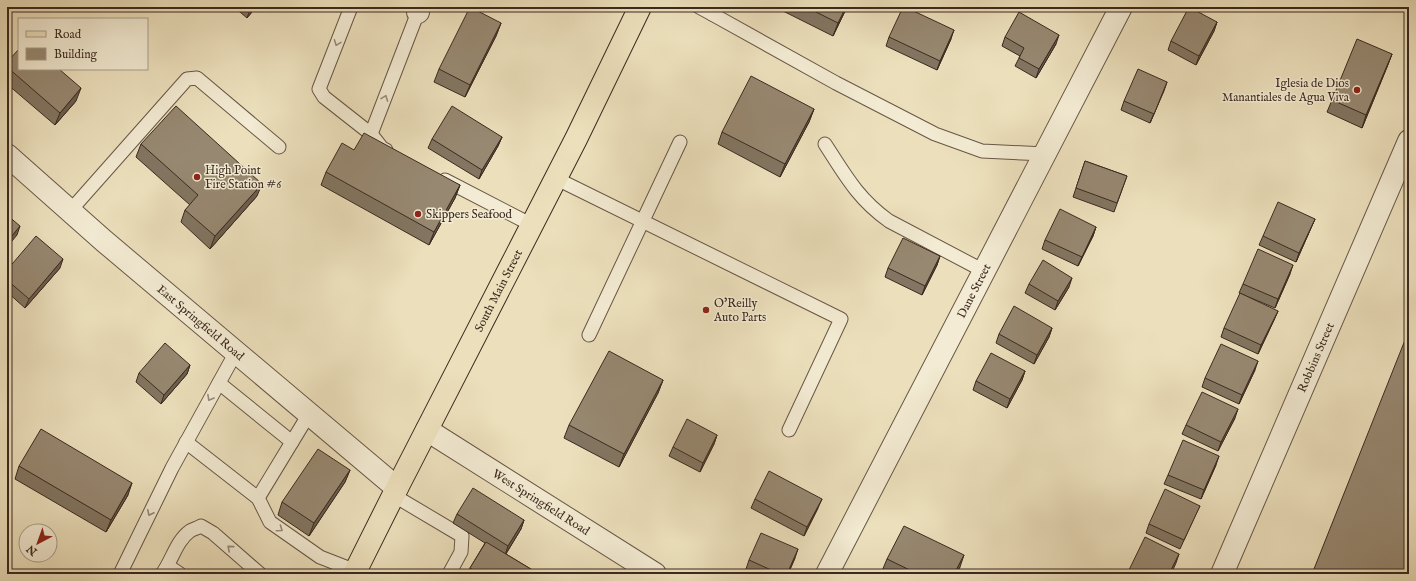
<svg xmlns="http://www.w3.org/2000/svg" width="1416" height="581" viewBox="0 0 1416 581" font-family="'IM FELL English',serif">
<rect width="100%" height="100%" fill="#ece0bc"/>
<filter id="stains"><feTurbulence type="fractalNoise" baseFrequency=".005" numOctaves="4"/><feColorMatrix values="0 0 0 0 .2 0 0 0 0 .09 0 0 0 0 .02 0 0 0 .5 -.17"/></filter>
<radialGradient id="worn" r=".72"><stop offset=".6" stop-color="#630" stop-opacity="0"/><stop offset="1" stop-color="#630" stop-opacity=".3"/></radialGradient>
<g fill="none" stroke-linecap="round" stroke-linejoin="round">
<g stroke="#675746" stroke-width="15">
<g id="service">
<path d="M351,7L319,89L324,97L371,134L382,148L386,150"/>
<path d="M699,7L712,14L715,7"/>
<path d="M712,14L836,83L935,134L982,151L1045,154"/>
<path d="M371,134L418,12"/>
<path d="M825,144C845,175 858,199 889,221L984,271"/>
<path d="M555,178L841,319L789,430"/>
<path d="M445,180L532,225"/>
<path d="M70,211L187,79L197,78L279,147"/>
<path d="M589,335L680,142"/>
<path d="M219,383L292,442"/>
<path d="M186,442L258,498L270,522L320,557L361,573"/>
<path d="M393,495L462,536L461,552L449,574"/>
<path d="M258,498L309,414"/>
<path d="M168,566L180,574"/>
<path d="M120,574L172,468L236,352"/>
<path d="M162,574C172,561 176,541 190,531C193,529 198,528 201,526L213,533L260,574"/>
</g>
</g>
<g stroke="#675746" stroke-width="24">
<g id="minor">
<path d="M418,12L419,7"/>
<path id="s1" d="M427,430L655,574"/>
<path id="s2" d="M827,574L1121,7"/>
<path id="s3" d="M1222,574L1409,141"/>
</g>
</g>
<g stroke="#675746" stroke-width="24">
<g id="tertiary">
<path id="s4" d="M7,155L104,241L397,488"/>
</g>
</g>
<g stroke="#3b291f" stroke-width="24">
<g id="primary">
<path id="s5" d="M354,574L397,488L576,139L640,7"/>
</g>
</g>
<use href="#service" stroke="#f3ebd3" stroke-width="13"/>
<use href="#minor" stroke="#f3ebd3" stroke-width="22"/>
<use href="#tertiary" stroke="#f3ebd3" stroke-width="22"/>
<use href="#primary" stroke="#ece0bc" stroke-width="22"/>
</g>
<g fill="#827561" stroke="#3b291f">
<path d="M234,7H256L247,18Z"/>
<path d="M531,7H538L537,9Z"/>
<path d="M775,7H847L833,36Z"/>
<path d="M1217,22L1214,31L1196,65L1168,50L1171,41Z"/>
<path d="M501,23L496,36L465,97L434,82L439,69Z"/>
<path d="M889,37L951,39L937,70L886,46Z"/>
<path d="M1005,37L1056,44L1036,78L1015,66L1020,56L1002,46Z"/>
<path d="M1392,54L1387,67L1362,128L1327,112L1332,100Z"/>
<path d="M7,62L76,101L55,125L7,84Z"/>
<path d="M1167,82L1150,123L1121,110L1124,101Z"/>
<path d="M814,109L809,122L780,177L718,144L722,132Z"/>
<path d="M502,137L498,146L479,179L428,148L432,139Z"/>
<path d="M141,144L257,196L210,249L181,222L185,210L190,205L136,157Z"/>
<path d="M354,150L460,185L455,198L429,245L321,185L326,172Z"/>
<path d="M1085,161L1127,176L1114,212L1073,197Z"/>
<path d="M1315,219L1311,228L1296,262L1259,245L1263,236Z"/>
<path d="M1096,227L1093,236L1078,266L1042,249L1045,240Z"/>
<path d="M940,256L937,265L922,295L885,277L888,268Z"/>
<path d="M60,268L25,308L7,292V270Z"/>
<path d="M1290,274L1275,308L1239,293L1243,284Z"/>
<path d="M1029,284L1069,287L1055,310L1025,293Z"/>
<path d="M1278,311L1274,320L1258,354L1221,337L1224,328Z"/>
<path d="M1052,328L1049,337L1034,364L996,343L999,334Z"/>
<path d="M190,365L187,374L161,404L136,382L139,373Z"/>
<path d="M1255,370L1239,404L1202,387L1205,378Z"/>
<path d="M1025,371L1022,380L1007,408L973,390L976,381Z"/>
<path d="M663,380L658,393L619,467L564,438L569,425Z"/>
<path d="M1235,418L1218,451L1182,434L1186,425Z"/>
<path d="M717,435L714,444L700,472L669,456L673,447Z"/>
<path d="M1216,465L1201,499L1164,484L1168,475Z"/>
<path d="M19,466L128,495L106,532L15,479Z"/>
<path d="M350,470L345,482L309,536L278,515L282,502Z"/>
<path d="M755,499L818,508L804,536L751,508Z"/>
<path d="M1200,506L1196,514L1180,549L1146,533L1149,524Z"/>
<path d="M457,514L524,520L521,529L506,554L539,574H468L470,568L485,543L453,523Z"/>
<path d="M795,558L788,574H757L746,569L749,560Z"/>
<path d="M887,559L960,567L956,574H888L882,571Z"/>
</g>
<g fill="#6a5f4f" stroke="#3b291f">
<path d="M251,7H256L247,18Z"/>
<path d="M846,7H847L833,36L838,23Z"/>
<path d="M1217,22L1214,31L1196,65L1199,56Z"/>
<path d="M501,23L496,36L465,97L470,85Z"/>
<path d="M954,30L951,39L937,70L940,61Z"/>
<path d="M1059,35L1056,44L1036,78L1039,69Z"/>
<path d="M1392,54L1387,67L1362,128L1366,115Z"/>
<path d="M1167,82L1164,91L1150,123L1154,114Z"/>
<path d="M81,88L76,101L55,125L60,113Z"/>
<path d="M814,109L809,122L780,177L785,164Z"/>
<path d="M502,137L498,146L479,179L482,170Z"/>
<path d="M262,184L257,196L210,249L215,236Z"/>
<path d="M460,185L455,198L429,245L434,232Z"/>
<path d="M1315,219L1311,228L1296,262L1299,253Z"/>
<path d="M20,226L17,235L7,247V242Z"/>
<path d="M1096,227L1093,236L1078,266L1082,257Z"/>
<path d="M940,256L937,265L922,295L925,286Z"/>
<path d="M63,259L60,268L25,308L29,299Z"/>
<path d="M1293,265L1290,274L1275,308L1278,299Z"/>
<path d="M1072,278L1069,287L1055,310L1058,301Z"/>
<path d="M1278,311L1274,320L1258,354L1261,345Z"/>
<path d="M1052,328L1049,337L1034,364L1037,355Z"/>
<path d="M1258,361L1255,370L1239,404L1242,395Z"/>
<path d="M190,365L187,374L161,404L164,395Z"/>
<path d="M1025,371L1022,380L1007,408L1010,399Z"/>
<path d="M663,380L658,393L619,467L624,454Z"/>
<path d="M1238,409L1235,418L1218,451L1221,442Z"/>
<path d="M717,435L714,444L700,472L703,463Z"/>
<path d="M1219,456L1216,465L1201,499L1204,490Z"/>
<path d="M350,470L345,482L309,536L314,523Z"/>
<path d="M132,483L128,495L106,532L111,520Z"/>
<path d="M822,499L818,508L804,536L807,527Z"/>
<path d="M524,520L521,529L505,555L508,546Z"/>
<path d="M798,549L795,558L788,574H787Z"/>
<path d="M1179,554L1176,563L1171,574H1169Z"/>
<path d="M964,555L960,567L956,574H954Z"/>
</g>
<g fill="#978871" stroke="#3b291f">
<path d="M470,7L501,23L470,85L439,69Z"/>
<path d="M806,7H846L838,23Z"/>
<path d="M903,7H905L954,30L940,61L889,37Z"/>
<path d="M1189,7L1217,22L1199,56L1171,41Z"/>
<path d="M1019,12L1059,35L1039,69L1019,58L1024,48L1005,37Z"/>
<path d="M1357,39L1392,54L1366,115L1332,100Z"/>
<path d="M19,49V69H59L81,88L60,113L7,67V62Z"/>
<path d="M1138,69L1167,82L1154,114L1124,101Z"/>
<path d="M751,76L814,109L785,164L722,132Z"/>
<path d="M176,106L262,184L215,236L185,210L198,195L141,144Z"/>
<path d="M452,106L502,137L482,170L432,139Z"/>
<path d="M364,133L460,185L434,232L326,172L342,143L354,150Z"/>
<path d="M1085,161L1127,176L1117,203L1076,188Z"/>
<path d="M1278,202L1315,219L1299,253L1263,236Z"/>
<path d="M1060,209L1096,227L1082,257L1045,240Z"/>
<path d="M7,215L20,226L7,242Z"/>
<path d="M36,236L63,259L29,299L7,280V270Z"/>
<path d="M903,238L940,256L925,286L888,268Z"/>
<path d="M1258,249L1293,265L1278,299L1243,284Z"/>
<path d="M1043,260L1072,278L1058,301L1029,284Z"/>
<path d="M1240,293L1278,311L1261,345L1224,328Z"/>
<path d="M1014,306L1052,328L1037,355L999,334Z"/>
<path d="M1409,330V574H1312Z"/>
<path d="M165,343L190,365L164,395L139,373Z"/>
<path d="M1221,344L1258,361L1242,395L1205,378Z"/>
<path d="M609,351L663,380L624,454L569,425Z"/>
<path d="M991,353L1025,371L1010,399L976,381Z"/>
<path d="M1202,392L1238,409L1221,442L1186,425Z"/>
<path d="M687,419L717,435L703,463L673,447Z"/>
<path d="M41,429L132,483L111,520L19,466Z"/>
<path d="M1183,440L1219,456L1204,490L1168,475Z"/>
<path d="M318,449L350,470L314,523L282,502Z"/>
<path d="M769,471L822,499L807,527L755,499Z"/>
<path d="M473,488L524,520L508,546L457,514Z"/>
<path d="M1165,489L1200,506L1184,540L1149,524Z"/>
<path d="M904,526L964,555L954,574H918L887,559Z"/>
<path d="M761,533L798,549L787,574H780L749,560Z"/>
<path d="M1145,537L1179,554L1169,574H1132L1128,572Z"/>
<path d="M486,542L539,574H480L470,568Z"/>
</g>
<defs><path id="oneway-chevron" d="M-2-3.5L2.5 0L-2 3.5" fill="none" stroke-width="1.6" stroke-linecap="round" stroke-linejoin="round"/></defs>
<g stroke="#978a79">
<use href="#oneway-chevron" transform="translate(337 43) rotate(111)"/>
<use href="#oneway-chevron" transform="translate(385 98) rotate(-69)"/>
<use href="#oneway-chevron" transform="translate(210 398) rotate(119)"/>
<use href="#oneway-chevron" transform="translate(150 513) rotate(116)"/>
<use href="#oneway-chevron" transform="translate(280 529) rotate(35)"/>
<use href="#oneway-chevron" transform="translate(230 548) rotate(-139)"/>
</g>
<g fill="#8f2418" stroke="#f3ebd3" stroke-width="1.5">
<circle cx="1357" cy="90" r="4"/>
<circle cx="197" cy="177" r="4"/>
<circle cx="418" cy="214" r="4"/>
<circle cx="706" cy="310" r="4"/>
</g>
<g text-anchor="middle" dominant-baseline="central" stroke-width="3" stroke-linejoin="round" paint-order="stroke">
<g font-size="12" fill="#3b291f" stroke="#f3ebd3" text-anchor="start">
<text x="1349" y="83" text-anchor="end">Iglesia de Dios<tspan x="1349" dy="14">Manantiales de Agua Viva</tspan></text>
<text x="205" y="170">High Point<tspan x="205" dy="14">Fire Station #6</tspan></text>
<text x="426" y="214">Skippers Seafood</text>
<text x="714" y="303">O'Reilly<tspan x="714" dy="14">Auto Parts</tspan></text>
</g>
<g font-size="12" fill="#3b291f" stroke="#f3ebd3">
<text stroke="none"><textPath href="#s5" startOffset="318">South Main Street</textPath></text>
<text stroke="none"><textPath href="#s2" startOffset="319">Dane Street</textPath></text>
<text stroke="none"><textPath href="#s4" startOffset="256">East Springfield Road</textPath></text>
<text stroke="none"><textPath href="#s3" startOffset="236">Robbins Street</textPath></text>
<text stroke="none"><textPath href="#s1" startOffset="135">West Springfield Road</textPath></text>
</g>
</g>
<rect width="1416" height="581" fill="none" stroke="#ece0bc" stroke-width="24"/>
<rect x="8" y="8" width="1400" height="565" fill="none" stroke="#3b291f" stroke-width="2"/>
<rect x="12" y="12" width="1392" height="557" fill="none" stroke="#3b291f"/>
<rect x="18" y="18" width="130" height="52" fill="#f3ebd3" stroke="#a99d8b"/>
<rect x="26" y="31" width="20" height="6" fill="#ece0bc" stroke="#a99d8b"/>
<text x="54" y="38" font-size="12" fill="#3b291f">Road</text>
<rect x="26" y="48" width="20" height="12" fill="#978871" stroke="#a99d8b"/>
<text x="54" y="58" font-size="12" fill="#3b291f">Building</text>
<g transform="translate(38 543) rotate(221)"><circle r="19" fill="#f3ebd3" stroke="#a99d8b"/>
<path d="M0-3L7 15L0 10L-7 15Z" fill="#8f2418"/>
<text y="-6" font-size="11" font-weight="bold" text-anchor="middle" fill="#3b291f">N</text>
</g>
<rect width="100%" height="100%" filter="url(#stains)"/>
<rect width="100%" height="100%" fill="url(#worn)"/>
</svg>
